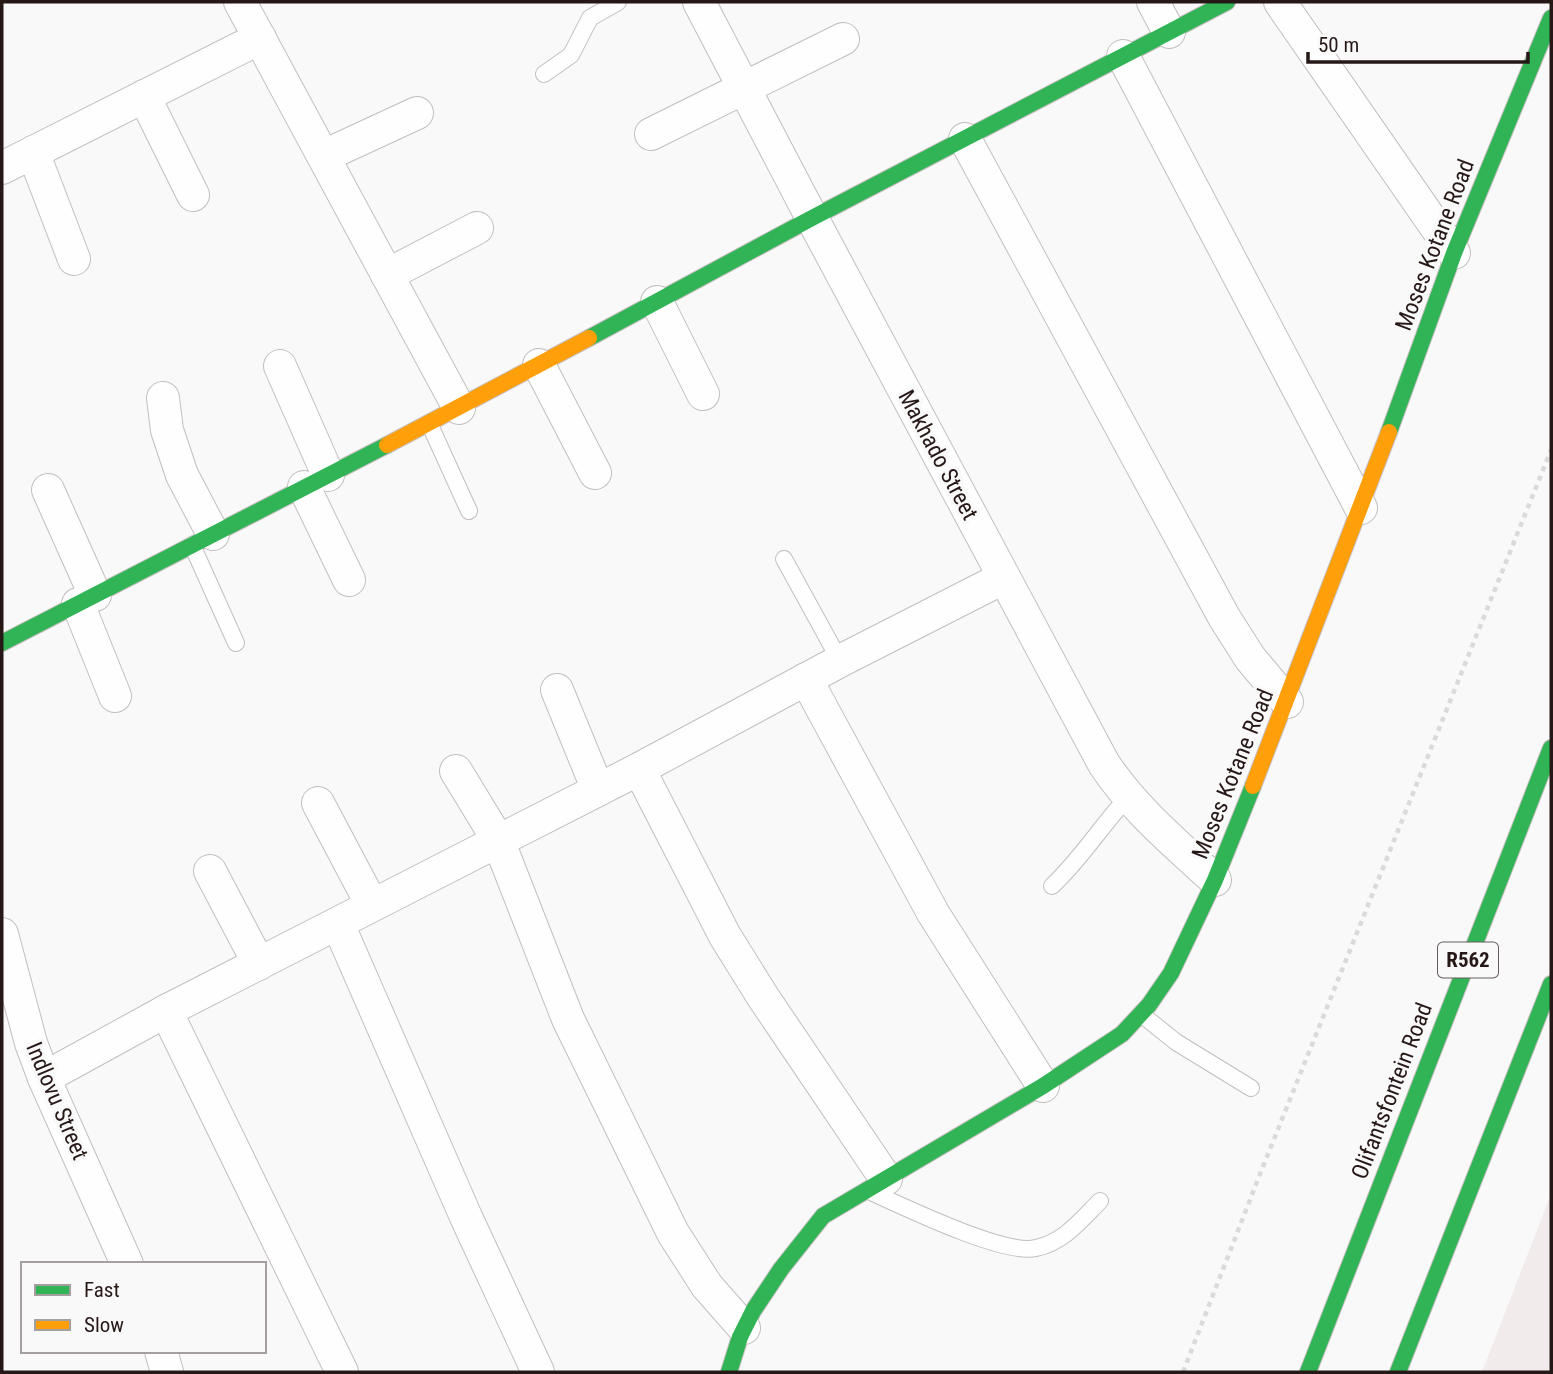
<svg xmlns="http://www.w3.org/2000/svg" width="1553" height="1374" viewBox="0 0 1553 1374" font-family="'Roboto Condensed',sans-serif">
<rect width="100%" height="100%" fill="#f9f9f9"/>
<path fill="#f2ebeb" d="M1551,1194V1372H1482Z"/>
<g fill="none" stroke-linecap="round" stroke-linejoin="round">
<g stroke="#c5bebe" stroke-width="18">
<g id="lane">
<path d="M544,74L571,55L590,18L618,2"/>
<path d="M429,423L469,511"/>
<path d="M192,545L236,643"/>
<path d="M784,559L840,661"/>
<path d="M1052,886C1081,859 1101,826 1128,797"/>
<path d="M1141,1014L1176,1042L1251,1088"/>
<path d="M869,1191C902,1206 1005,1256 1036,1248C1064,1242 1081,1220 1100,1201"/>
</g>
</g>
<g stroke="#c5bebe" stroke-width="34">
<g id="street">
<path d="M240,2L459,408"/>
<path d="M699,2L812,218L1104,764C1134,809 1175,843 1215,880"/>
<path d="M1153,2L1169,32"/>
<path d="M1280,2L1454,253"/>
<path d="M1123,56L1361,508"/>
<path d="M144,96L193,195"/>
<path d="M651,134L843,39"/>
<path d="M965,139L1224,617L1250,658L1287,702"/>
<path d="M33,152L74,259"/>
<path d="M324,156L417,113"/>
<path d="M2,168L260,38"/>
<path d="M387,275L477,228"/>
<path d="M657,302L703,394"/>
<path d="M539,365L595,473"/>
<path d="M280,366L328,475"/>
<path d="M163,398L167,430L182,475L213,534"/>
<path d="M304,487L349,580"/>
<path d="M48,490L95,595"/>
<path d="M78,604L115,696"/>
<path d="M806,679L933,913L1043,1086"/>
<path d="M557,690L598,790"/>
<path d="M639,769L725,936L763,997L886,1179"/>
<path d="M456,771L498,840L568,1019L673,1233L707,1286L744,1328"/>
<path d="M318,803L372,905"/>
<path d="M210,871L259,964"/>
<path d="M338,924L466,1217L538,1372"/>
<path d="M2,934L31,1043L44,1078L127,1264"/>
<path d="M166,1011L342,1372"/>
<path d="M44,1078L166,1011L639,769L840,661L1003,578"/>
<path d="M161,1351L167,1372"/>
</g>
</g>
<g stroke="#c5bebe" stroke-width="18">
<g id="fast">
<path d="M589,338L812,218L1227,2"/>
<path d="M1389,432L1454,253L1551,18"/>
<path d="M2,643L387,445"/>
<path d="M729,1372L740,1337L753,1311L781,1269L823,1216L1043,1086L1122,1034L1149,1005L1171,973L1215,880L1253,786"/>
<path d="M1308,1372L1551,748"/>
<path d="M1398,1372L1551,984"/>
</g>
</g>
<g stroke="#c5bebe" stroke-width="18">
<g id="slow">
<path d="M387,445L589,338"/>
<path d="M1253,786L1389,432"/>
</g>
</g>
<path stroke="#dbdada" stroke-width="4.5" stroke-dasharray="5 5" stroke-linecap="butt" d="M1183,1372L1262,1169L1551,450"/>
<use href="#lane" stroke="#fefefe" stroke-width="16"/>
<use href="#street" stroke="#fefefe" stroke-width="32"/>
<use href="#fast" stroke="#30b455" stroke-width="16"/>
<use href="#slow" stroke="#ff9f0a" stroke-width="16"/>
</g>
<g text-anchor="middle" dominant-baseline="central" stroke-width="7" stroke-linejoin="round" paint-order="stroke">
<rect fill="#f9f9f9" stroke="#665c5c" stroke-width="2" x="1438" y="942.5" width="60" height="35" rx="5"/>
<g font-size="21" font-weight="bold" fill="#271818">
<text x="1468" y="960">R562</text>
</g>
<g font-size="23" fill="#271818" stroke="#f9f9f9">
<text transform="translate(1435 245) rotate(-69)">Moses Kotane Road</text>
<text transform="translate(938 455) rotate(62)">Makhado Street</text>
<text transform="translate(1233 774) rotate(-68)">Moses Kotane Road</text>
<text transform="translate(1392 1091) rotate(-69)">Olifantsfontein Road</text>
<text transform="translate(57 1101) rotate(67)">Indlovu Street</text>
</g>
</g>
<rect width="1553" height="1374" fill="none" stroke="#271818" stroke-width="7"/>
<rect x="21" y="1262" width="245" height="91" fill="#f9f9f9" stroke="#a59f9f" stroke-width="2"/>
<rect x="35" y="1285" width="35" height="10" fill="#30b455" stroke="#a59f9f" stroke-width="2"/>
<text x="84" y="1297" font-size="21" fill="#271818">Fast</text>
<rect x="35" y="1320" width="35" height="10" fill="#ff9f0a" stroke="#a59f9f" stroke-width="2"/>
<text x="84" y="1332" font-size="21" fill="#271818">Slow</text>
<path d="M1308 52v10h220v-10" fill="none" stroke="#271818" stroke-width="3.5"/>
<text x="1318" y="52" font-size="21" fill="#271818" stroke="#f9f9f9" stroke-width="5" paint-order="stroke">50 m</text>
</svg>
